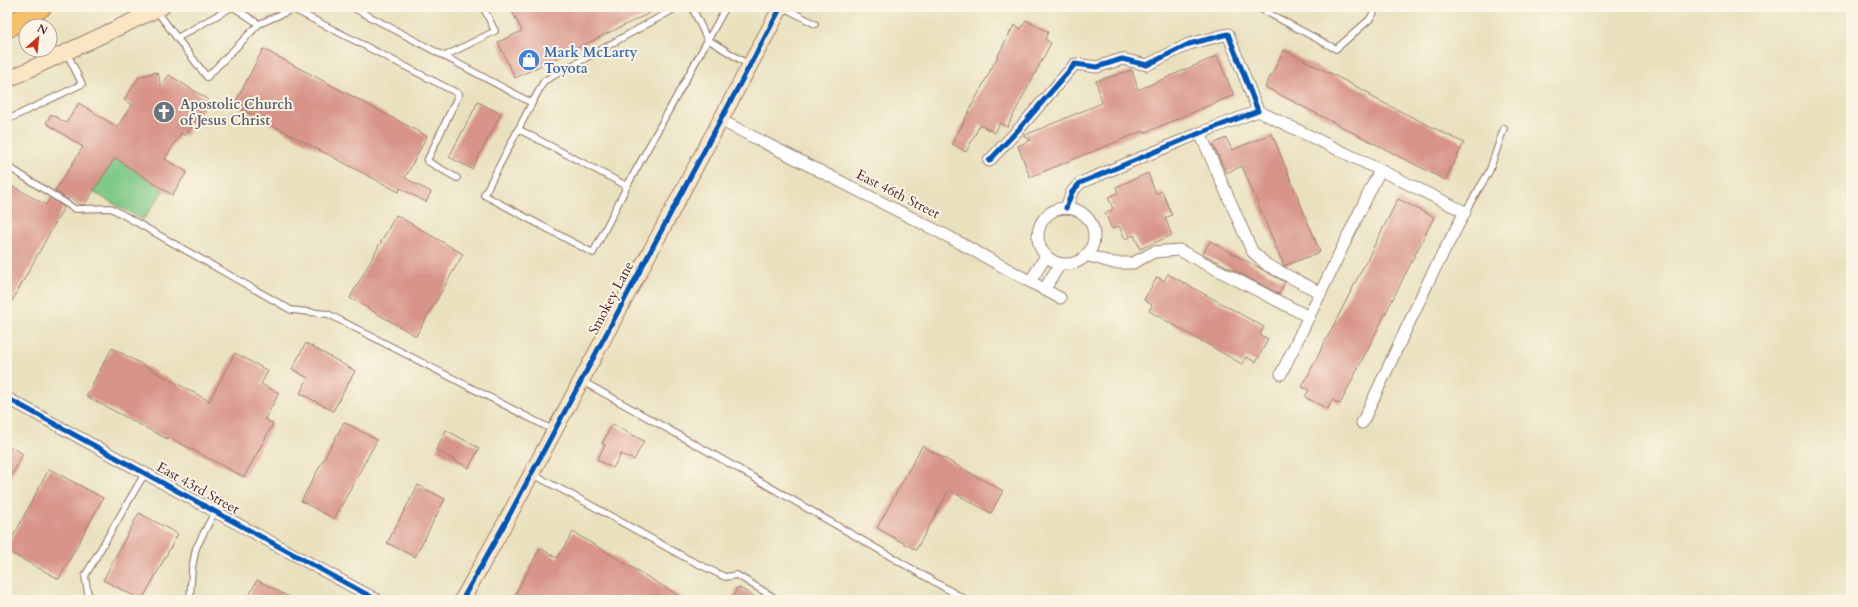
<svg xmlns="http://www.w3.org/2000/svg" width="1858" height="607" viewBox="0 0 1858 607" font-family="Cardo,serif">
<rect width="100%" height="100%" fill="#fcf5e5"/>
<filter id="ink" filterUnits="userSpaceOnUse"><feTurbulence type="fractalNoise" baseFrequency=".025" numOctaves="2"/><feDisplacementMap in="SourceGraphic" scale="8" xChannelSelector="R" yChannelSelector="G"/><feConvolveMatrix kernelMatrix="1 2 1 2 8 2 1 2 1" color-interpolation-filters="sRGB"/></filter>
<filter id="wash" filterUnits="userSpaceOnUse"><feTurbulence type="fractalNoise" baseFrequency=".012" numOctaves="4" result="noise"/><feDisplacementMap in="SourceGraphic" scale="16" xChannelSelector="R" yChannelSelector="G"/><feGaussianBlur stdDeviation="0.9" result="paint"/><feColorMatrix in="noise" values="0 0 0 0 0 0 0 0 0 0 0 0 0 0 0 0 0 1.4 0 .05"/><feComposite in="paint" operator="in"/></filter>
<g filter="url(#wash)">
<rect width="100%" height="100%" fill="#e9e1be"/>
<path fill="#7dc886" stroke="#647458" d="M115,158L164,190L143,220L93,192Z"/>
<g id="blocks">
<g fill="#d89489">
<path d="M510,7H662L515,78L498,42L522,31Z"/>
<path d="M1026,20L1048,32L1045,39L1051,43L1007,127L1000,123L995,133L980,125L966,152L952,144L1014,25L1021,29Z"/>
<path d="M263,49L427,136L405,178L431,192L426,202L400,188L399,192L234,105Z"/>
<path d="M1284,50L1371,94L1370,96L1464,143L1445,180L1265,87Z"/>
<path d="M1217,56L1234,95L1144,133L1143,131L1030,177L1018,146L1031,140L1023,136L1102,103L1096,81L1132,70L1138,90Z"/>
<path d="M156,72V74L158,73L161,87L169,75L209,100L185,136L181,133L165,159L187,172L172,195L115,158L85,204L81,205L69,197L68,200L55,191L83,147L46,123L51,114L66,123L79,103L117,127L132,105L124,100L139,77Z"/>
<path d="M478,102L501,114L472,169L449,157Z"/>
<path d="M1272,134L1320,252L1284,266L1242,166L1226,173L1213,144L1226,138L1232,150Z"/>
<path d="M1148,173L1156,194L1162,191L1172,215L1165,218L1172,235L1140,249L1134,235L1125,239L1119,226L1112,229L1105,213L1113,209L1108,197L1118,193L1116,187Z"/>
<path d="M7,183L46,205L50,198L64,207L7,310Z"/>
<path d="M1398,199L1434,217L1340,404L1332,400L1328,409L1305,397L1309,390L1302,387Z"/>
<path d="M396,215L463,254L416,336L350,298Z"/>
<path d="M1210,241L1285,282L1279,294L1203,254Z"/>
<path d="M1168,274L1264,327L1260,335L1268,339L1256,362L1246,357L1242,364L1149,311L1152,305L1144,300L1157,277L1164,281Z"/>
<path d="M306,343L355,371L333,411L300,393L308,378L292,369Z"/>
<path d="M112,348L209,401L235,353L268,371L261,384L279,393L265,419L273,424L244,477L168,437L167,439L86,396Z"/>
<path d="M344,422L377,440L334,519L301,501Z"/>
<path d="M612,424L644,441L634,460L621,454L613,468L597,460L605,445L602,444Z"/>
<path d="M446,430L479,448L469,468L436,450Z"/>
<path d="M7,445L23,454L7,484Z"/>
<path d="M922,446L1003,491L991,513L949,490L916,550L877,528Z"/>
<path d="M49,469L103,498L59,579L7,551V548Z"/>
<path d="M418,485L445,499L415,557L387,543Z"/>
<path d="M139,513L178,534L142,600L103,580Z"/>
<path d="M573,532L686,600H512L540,548L557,558Z"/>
<path d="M257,580L295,600H247Z"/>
<path d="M738,587L760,600H731Z"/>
</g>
</g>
</g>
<g filter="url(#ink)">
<use href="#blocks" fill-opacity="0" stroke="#9a8074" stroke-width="1"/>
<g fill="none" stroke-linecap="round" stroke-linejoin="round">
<g stroke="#9a8074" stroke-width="8">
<g id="lane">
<path d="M233,7L259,24L293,9L459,94L427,161L457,178"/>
<path d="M352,7L532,103L484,195L593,253L627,186L726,7"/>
<path d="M692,7L707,39L749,65"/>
<path d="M783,7L815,24"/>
<path d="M1257,7L1336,49L1370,19L1377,7"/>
<path d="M156,10L177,38L232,7"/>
<path d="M177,38L207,77L259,24"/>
<path d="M445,56L495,31L483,7"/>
<path d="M532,103L544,81L678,7"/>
<path d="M7,120L82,84L67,53"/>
<path d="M518,129L627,186"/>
<path d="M7,166L75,209L111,208L291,310L328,314L553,430"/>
<path d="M1465,212L1489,172L1504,128"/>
<path d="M582,381L725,461L966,600"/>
<path d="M532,474L589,504L686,558L725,577L737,575L778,600"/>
<path d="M94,600L88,594L85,576L145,473"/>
<path d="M190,600L192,568L196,548L215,511"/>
</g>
</g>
<g stroke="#9a8074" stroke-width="13">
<g id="street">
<path d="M1258,111L1380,170L1281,374"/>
<path d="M720,120L951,238L1060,298"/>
<path d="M1200,133L1252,251L1267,265L1321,293"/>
<path d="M989,161L1019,129L1075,64L1097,67L1122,59L1147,65L1189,44L1228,34L1258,111L1200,133L1080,183L1072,192L1066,208"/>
<circle cx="1066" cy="236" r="28"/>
<path d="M1086,255L1114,263H1133L1154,252L1179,250L1309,317"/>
<path d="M1030,282L1046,256"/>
<path d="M1044,290L1060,264"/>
<path d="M7,398L377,600"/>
<path d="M1362,423L1431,276L1465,212L1380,170"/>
</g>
</g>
<g stroke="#9a8074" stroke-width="17">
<g id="secondary">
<path d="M7,80L162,7"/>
<path d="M462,600L504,525L781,7"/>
</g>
</g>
<g stroke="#9a8074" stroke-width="22">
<path id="highway" d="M7,28L41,7"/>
</g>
<use href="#lane" stroke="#fff" stroke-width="5.5"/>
<use href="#street" stroke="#fff" stroke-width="11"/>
<use href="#secondary" stroke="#fbe6c3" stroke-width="15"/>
<use href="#highway" stroke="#f4c16a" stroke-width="20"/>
<g stroke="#fcf5e5" stroke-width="8">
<g id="cycleway">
<path d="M989,161L1019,129L1075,64L1097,67L1122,59L1147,65L1189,44L1228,34L1258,111L1200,133L1080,183L1072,192L1066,208"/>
<path d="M7,398L377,600"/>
<path d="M462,600L504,525L781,7"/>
</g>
</g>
<use href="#cycleway" stroke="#0057b8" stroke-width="5"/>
</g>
</g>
<defs>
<g id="shop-disc" transform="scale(1.15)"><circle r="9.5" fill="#3f7fe0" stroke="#fcf5e5"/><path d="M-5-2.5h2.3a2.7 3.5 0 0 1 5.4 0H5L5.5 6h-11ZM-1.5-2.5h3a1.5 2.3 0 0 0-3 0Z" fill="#fff"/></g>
<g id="church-disc" transform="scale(1.15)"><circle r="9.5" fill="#6b7280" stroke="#fcf5e5"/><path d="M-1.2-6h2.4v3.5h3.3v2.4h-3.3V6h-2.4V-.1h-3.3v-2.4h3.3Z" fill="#fff"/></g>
</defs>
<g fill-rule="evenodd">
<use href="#shop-disc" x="529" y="60"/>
<use href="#church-disc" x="164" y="112"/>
</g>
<g text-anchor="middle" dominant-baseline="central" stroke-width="4" stroke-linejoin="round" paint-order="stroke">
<g font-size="14" font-weight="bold" fill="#366cbe" stroke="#fcf5e5" text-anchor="start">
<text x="544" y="52">Mark McLarty<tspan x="544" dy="16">Toyota</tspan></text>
</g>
<g font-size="14" font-weight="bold" fill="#5b616d" stroke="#fcf5e5" text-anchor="start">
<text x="180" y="104">Apostolic Church<tspan x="180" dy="16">of Jesus Christ</tspan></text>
</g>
<g font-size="14" fill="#4a1f2b" stroke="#fcf5e5">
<text transform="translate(898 194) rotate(27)">East 46th Street</text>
<text transform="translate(611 298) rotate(-62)">Smokey Lane</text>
<text transform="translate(198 488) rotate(29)">East 43rd Street</text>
</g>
</g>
<rect width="1858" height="607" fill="none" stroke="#fcf5e5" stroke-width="24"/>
<g transform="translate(38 38) rotate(27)"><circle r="19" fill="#fcf5e5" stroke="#b59f9b"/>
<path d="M0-3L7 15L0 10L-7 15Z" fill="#c8321e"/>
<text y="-6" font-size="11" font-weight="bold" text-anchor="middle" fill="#4a1f2b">N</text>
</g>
</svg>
